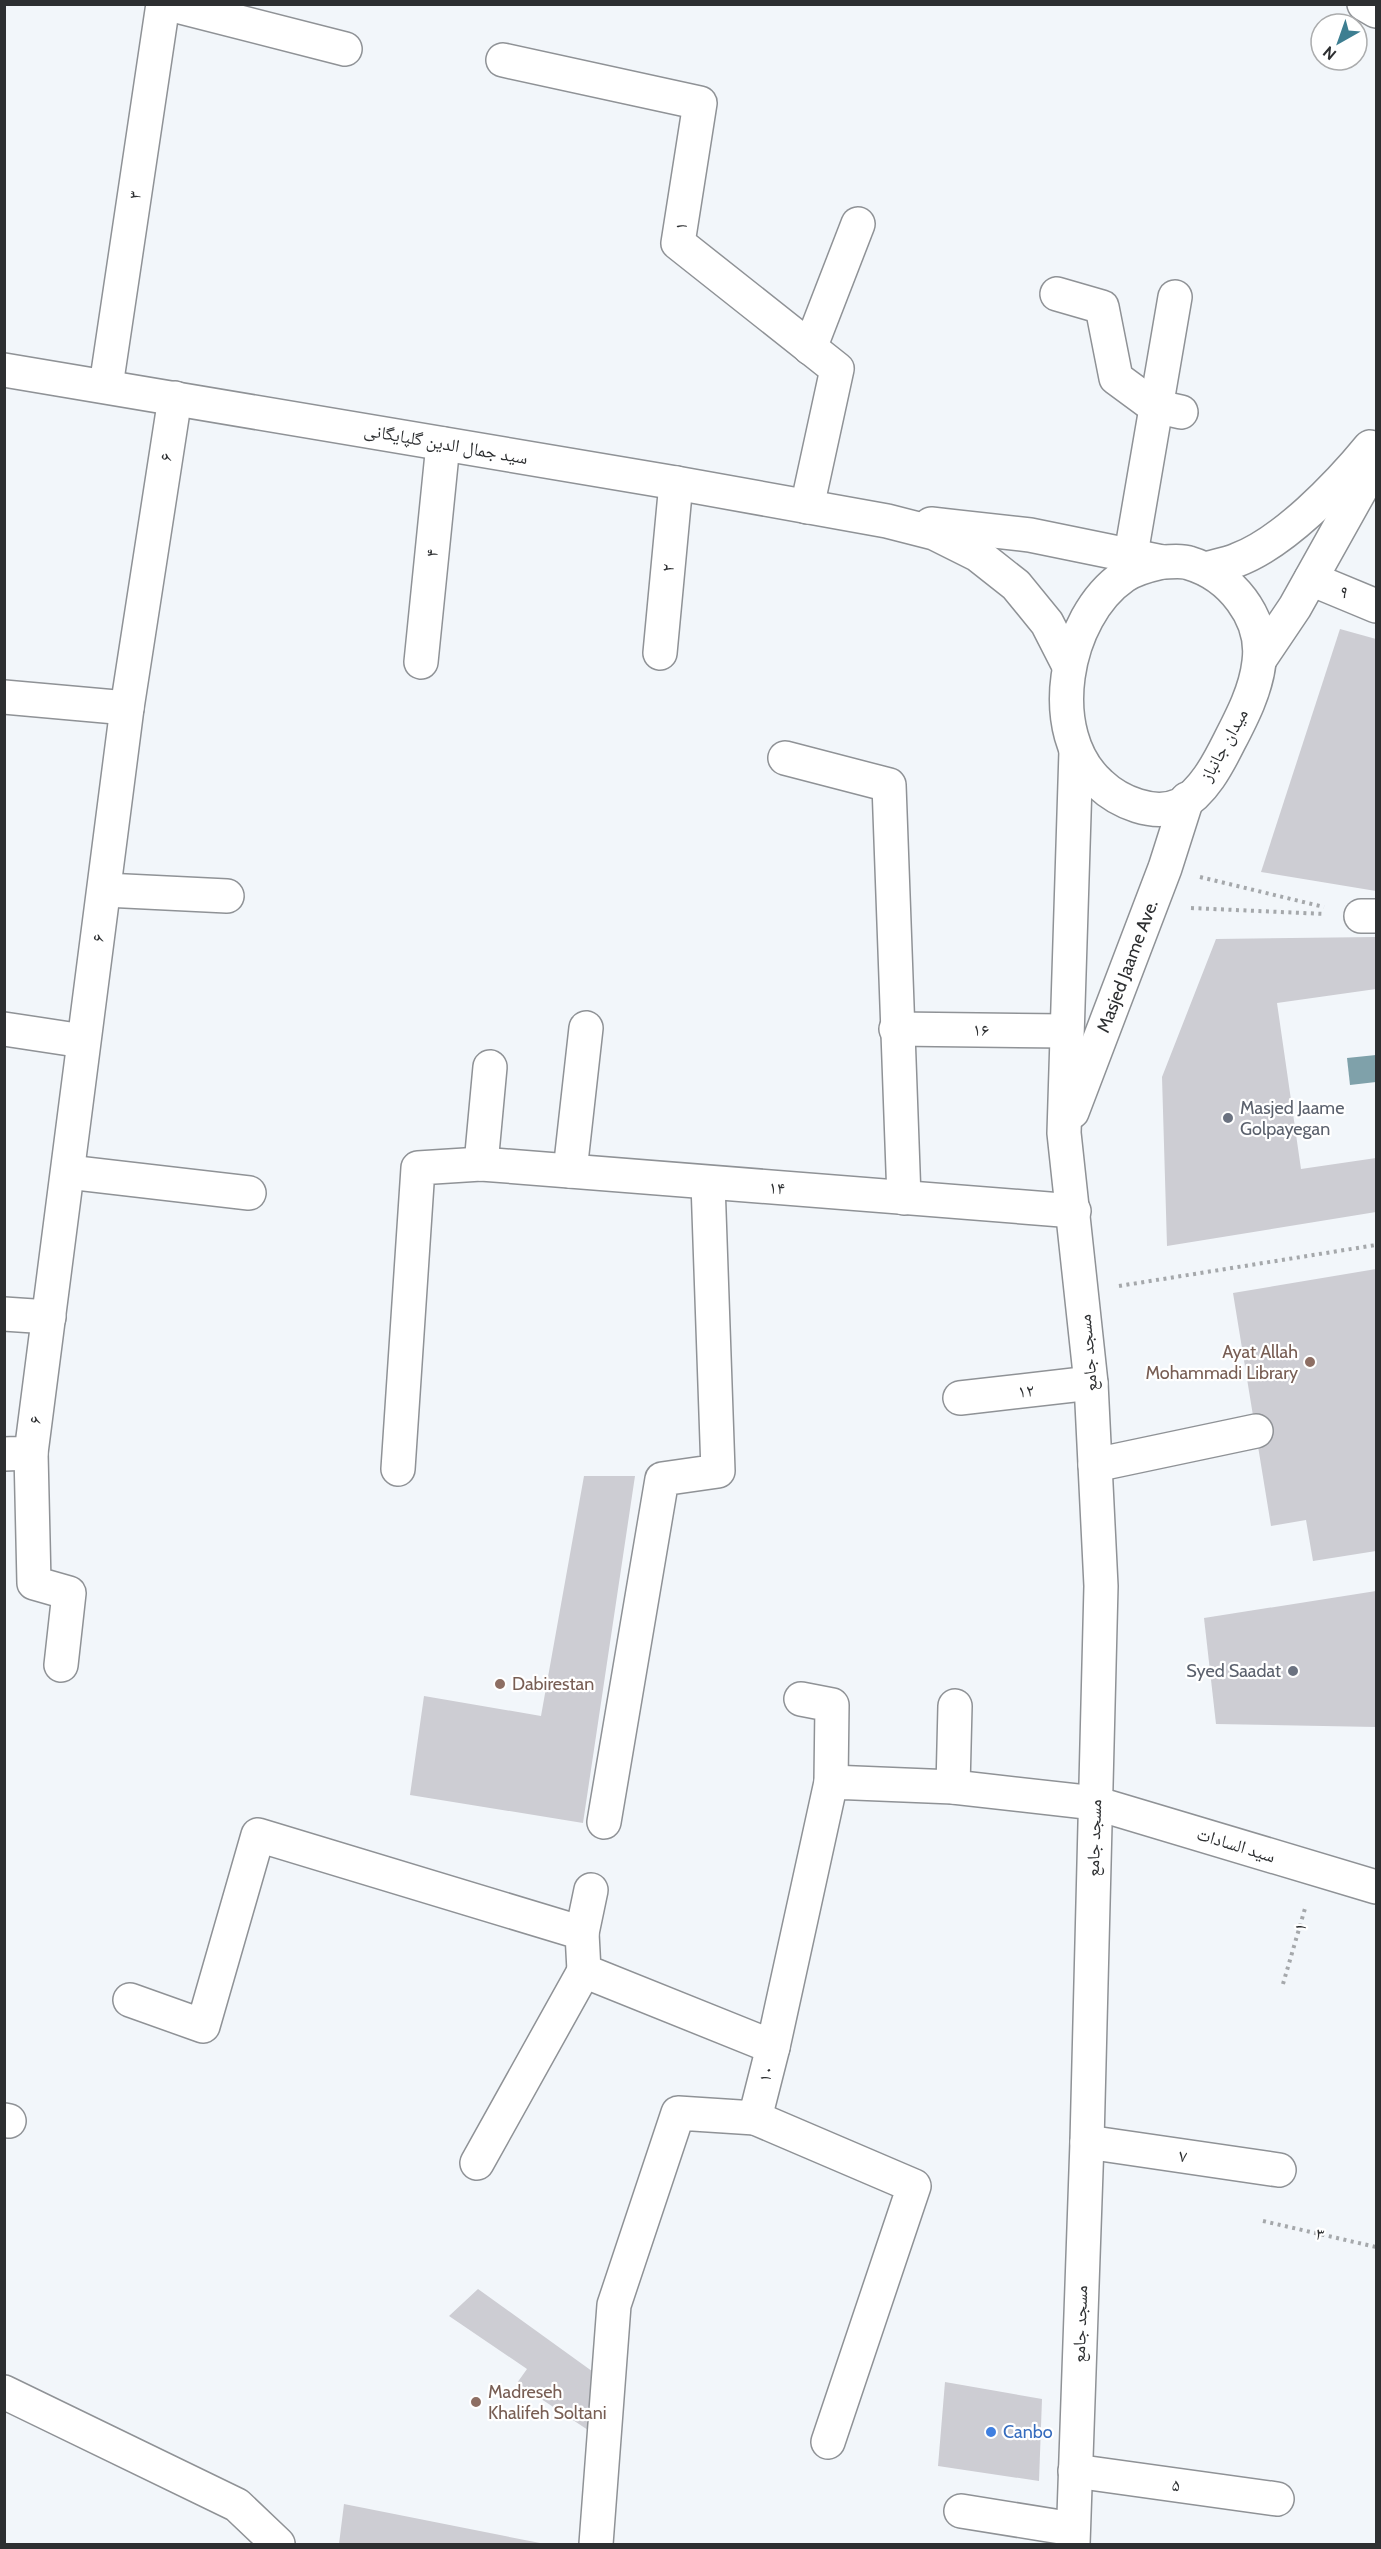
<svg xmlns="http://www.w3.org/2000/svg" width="1381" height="2549" viewBox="0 0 1381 2549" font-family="Cabin,'Noto Naskh Arabic',sans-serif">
<rect width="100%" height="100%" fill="#f2f6fa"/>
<path fill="#7fa1aa" d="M1376,1055V1082L1350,1085L1347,1058Z"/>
<g fill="#cdcdd3">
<path d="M1340,629L1376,639V891L1261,872Z"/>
<path d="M1376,937V989L1277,1003L1301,1169L1376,1158V1212L1167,1246L1162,1077L1216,939Z"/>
<path d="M1376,1269V1551L1313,1561L1306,1520L1271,1526L1233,1293Z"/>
<path d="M584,1476H635L583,1823L410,1795L424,1696L541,1716Z"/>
<path d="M1376,1591V1727L1216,1724L1204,1618Z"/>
<path d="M478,2289L596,2374L588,2430L517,2383L527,2369L449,2316Z"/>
<path d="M945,2382L1042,2399L1039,2481L938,2466Z"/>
<path d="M344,2504L540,2543V2544H339Z"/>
</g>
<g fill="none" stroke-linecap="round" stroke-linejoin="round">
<g stroke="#8f9296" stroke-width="36">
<g id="minor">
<path d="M169,4L345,49"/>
<path d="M1364,4L1376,11"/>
<path d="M503,60L700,103L678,243L837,369L807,507"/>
<path d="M1057,294L1102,307L1116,378L1154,406L1181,412"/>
<path d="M810,348L858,224"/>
<path d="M4,370L676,483L887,521L934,533L978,555L1016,585L1047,623L1069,666"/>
<path d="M106,386L163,4"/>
<path d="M931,524L1030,535L1162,562"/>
<path d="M1131,554L1175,297"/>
<path d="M1311,579L1376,606"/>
<path d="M660,653L676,483"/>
<path d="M421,662L443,444"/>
<path d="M4,697L127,708"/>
<path d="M785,758L889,785L904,1198"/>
<path d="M105,890L227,896"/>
<path d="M1361,916H1376"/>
<path d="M4,1029L83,1041"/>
<path d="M896,1029L1066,1031"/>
<path d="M481,1164L490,1067"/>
<path d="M570,1171L586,1028"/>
<path d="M68,1172L249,1193"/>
<path d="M4,1314L49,1317"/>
<path d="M960,1398L1091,1383"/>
<path d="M31,1453L34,1583L69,1593L61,1665"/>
<path d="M4,1454L31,1453L127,708L175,398"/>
<path d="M1095,1465L1256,1431"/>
<path d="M398,1469L418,1168L481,1164L1074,1211"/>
<path d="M801,1699L832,1705L831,1782"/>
<path d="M953,1787L955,1706"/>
<path d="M604,1822L662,1479L718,1471L708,1183"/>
<path d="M582,1933L591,1890"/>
<path d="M130,2000L203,2026L258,1835L582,1933L584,1971L773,2047"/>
<path d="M755,2118L914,2186L828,2442"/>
<path d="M4,2120L9,2121"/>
<path d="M1087,2142L1279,2170"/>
<path d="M477,2163L584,1971"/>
<path d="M4,2392L237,2505L278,2544"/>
<path d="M1075,2471L1277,2499"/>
<path d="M961,2511L1073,2529"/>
<path d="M596,2544L614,2305L678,2113L755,2118L773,2047L831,1782L953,1787L1095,1803L1376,1887"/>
</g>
</g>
<g stroke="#8f9296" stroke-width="36">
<g id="major">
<path d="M1162,562C1170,562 1181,560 1189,563C1230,575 1265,617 1259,662C1256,690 1242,717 1229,742C1218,764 1203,793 1180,805C1154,817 1119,802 1100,784C1043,733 1064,617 1124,576C1135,568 1149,565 1162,562Z"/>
<path d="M1206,569C1216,566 1227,564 1237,560C1283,543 1339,485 1370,447"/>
<path d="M1260,659L1295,607L1376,462"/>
<path id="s1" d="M1072,1112L1165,868L1187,799"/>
<path d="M1073,2544L1087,2142L1101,1586L1091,1383L1064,1133L1076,751"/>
</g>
</g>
<g stroke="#a5a8ab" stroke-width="4" stroke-dasharray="3 4.5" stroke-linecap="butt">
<path d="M1200,877L1324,907"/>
<path d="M1191,908L1325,914"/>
<path d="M1119,1286L1376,1245"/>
<path d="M1283,1984L1306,1905"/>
<path d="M1263,2221L1376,2247"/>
</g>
<use href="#minor" stroke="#fff" stroke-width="33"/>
<use href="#major" stroke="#fff" stroke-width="33"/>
</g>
<g fill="#6b7280" stroke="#fff" stroke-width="2">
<circle cx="1228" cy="1118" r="6"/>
<circle cx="1293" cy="1671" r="6"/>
</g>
<g fill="#8d6e63" stroke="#fff" stroke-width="2">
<circle cx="1310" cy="1362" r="6"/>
<circle cx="500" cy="1684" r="6"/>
<circle cx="476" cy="2402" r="6"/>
</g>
<circle fill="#3f7fe0" stroke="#fff" stroke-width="2" cx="991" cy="2432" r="6"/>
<g text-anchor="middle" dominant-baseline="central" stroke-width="4.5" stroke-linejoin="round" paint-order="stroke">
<g font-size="18" fill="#2d2f31" stroke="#fff">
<text transform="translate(135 195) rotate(-81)">۳</text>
<text transform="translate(681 226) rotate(-81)">۱</text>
<text transform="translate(446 444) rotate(10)">سید جمال الدین گلپایگانی</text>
<text transform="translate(166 457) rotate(-81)">۶</text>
<text transform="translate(432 553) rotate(-84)">۴</text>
<text transform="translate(668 568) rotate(-85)">۲</text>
<text transform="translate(1344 592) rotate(22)">۹</text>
<text transform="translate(1224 745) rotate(-61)">میدان جانباز</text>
<text transform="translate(98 938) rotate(-82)">۶</text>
<text stroke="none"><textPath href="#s1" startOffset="156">Masjed Jaame Ave.</textPath></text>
<text transform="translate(981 1030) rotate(1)">۱۶</text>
<text transform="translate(777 1188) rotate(4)">۱۴</text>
<text transform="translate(1088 1353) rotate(-95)">مسجد جامع</text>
<text transform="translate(1026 1391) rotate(-6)">۱۲</text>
<text transform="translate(35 1420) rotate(-82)">۶</text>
<text transform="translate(1094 1838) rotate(-88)">مسجد جامع</text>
<text transform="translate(1236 1845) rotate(17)">سید السادات</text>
<text transform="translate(1300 1927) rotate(-74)">۱</text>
<text transform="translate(766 2074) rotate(-75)">۱۰</text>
<text transform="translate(1183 2156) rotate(8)">۷</text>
<text transform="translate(1320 2234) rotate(13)">۳</text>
<text transform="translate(1080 2324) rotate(-88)">مسجد جامع</text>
<text transform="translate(1176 2485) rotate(8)">۵</text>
</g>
<g font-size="18" fill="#5b616d" stroke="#fff" text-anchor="start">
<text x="1240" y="1108">Masjed Jaame<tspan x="1240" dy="21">Golpayegan</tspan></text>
<text x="1281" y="1671" text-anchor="end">Syed Saadat</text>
</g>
<g font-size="18" fill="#785e54" stroke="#fff" text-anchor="start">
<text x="1298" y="1352" text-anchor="end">Ayat Allah<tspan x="1298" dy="21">Mohammadi Library</tspan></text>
<text x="512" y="1684">Dabirestan</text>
<text x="488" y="2392">Madreseh<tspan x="488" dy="21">Khalifeh Soltani</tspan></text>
</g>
<g font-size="18" fill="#366cbe" stroke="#fff" text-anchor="start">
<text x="1003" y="2432">Canbo</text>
</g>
</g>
<rect width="1381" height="2549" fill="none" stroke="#2d2f31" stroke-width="12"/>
<g transform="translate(1339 42) rotate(220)"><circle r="28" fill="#ffffff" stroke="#abacad" stroke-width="1.5"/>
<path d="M0-4.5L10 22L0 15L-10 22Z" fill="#3d7e91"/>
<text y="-9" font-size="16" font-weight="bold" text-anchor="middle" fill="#2d2f31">N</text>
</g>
</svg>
